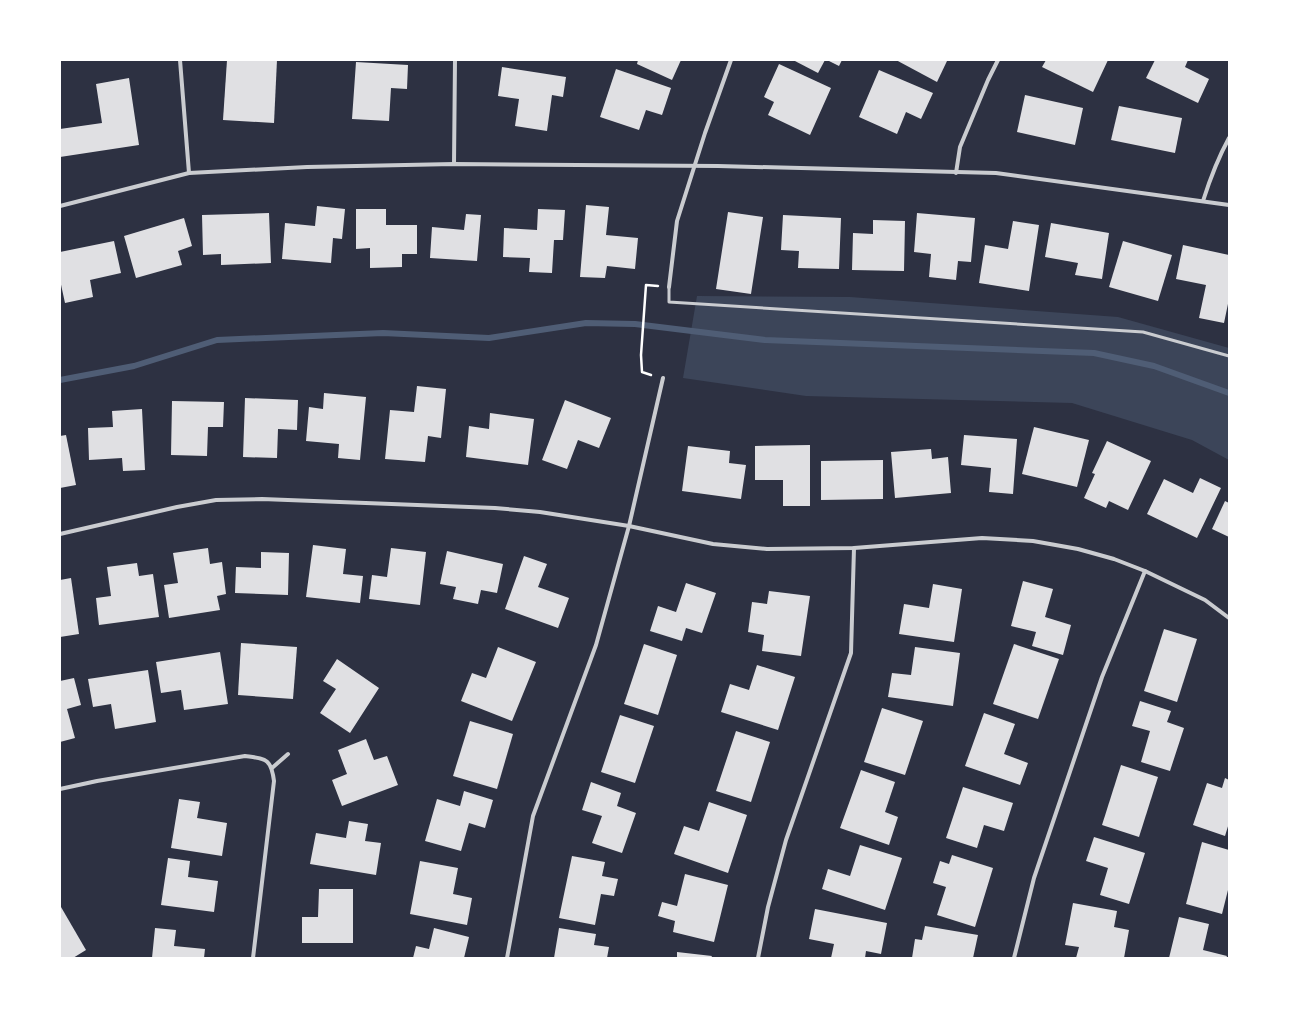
<svg xmlns="http://www.w3.org/2000/svg" width="1289" height="1018" viewBox="0 0 1289 1018" font-family="'Sofia Sans Condensed',sans-serif">
<rect width="100%" height="100%" fill="#2d3142"/>
<path fill="#3c4559" d="M697,296L850,297L1118,317L1229,348V460L1192,440L1072,403L806,396L683,378Z"/>
<g fill="none" stroke-linecap="round" stroke-linejoin="round">
<path stroke="#4f5d75" stroke-width="6" d="M60,380L134,366L217,340L383,333L489,338L586,323L635,324L765,340L1094,353L1154,366L1229,393"/>
</g>
<g fill="#e0e0e3">
<path d="M227,60H277L274,123L223,120Z"/>
<path d="M638,60H681L672,80L637,64Z"/>
<path d="M793,60H825L818,73Z"/>
<path d="M827,60H842L839,66Z"/>
<path d="M896,60H944L947,61L937,82Z"/>
<path d="M1046,60H1108L1093,92L1042,67Z"/>
<path d="M1155,60H1188L1185,67L1209,79L1198,103L1146,78Z"/>
<path d="M356,62L408,65L407,89L391,88L389,121L352,119Z"/>
<path d="M779,64L831,88L810,135L768,115L774,102L764,97Z"/>
<path d="M502,67L566,77L563,97L552,95L547,131L515,126L519,99L498,96Z"/>
<path d="M616,69L671,88L662,115L646,110L639,130L600,117Z"/>
<path d="M879,70L933,93L921,119L906,112L897,134L859,117Z"/>
<path d="M129,78L139,145L60,157V129L102,123L96,84Z"/>
<path d="M1025,95L1083,108L1075,145L1017,132Z"/>
<path d="M1119,106L1182,118L1175,153L1111,140Z"/>
<path d="M586,205L609,207L606,235L638,238L635,269L607,266L605,278L580,277Z"/>
<path d="M317,206L345,209L342,239L333,238L331,263L282,259L285,223L315,226Z"/>
<path d="M356,209H386V225H417V254H402V267L370,268V248L356,249Z"/>
<path d="M538,209L565,210L563,240H554L552,273L529,272L530,258L503,257L504,228L537,230Z"/>
<path d="M728,212L763,217L751,294L716,289Z"/>
<path d="M269,213L271,263L221,265V254L203,255L202,215Z"/>
<path d="M917,213L975,218L971,262L958,261L956,280L929,277L931,254L914,252Z"/>
<path d="M466,214L481,215L477,261L430,258L432,227L464,230Z"/>
<path d="M783,215L841,218L839,269L798,268L799,251L781,250Z"/>
<path d="M184,218L192,246L178,251L182,265L136,278L124,236Z"/>
<path d="M873,220L905,221L904,271L852,270L853,233L873,234Z"/>
<path d="M1013,221L1039,225L1029,291L979,283L985,245L1008,249Z"/>
<path d="M1051,223L1109,233L1102,279L1075,275L1078,263L1045,257Z"/>
<path d="M114,241L121,273L90,280L93,297L65,303L60,280V252Z"/>
<path d="M1123,241L1172,255L1158,301L1109,287Z"/>
<path d="M1183,245L1229,255V299L1224,323L1199,318L1206,285L1176,279Z"/>
<path d="M417,386L446,389L441,438L428,436L425,462L385,459L390,410L414,412Z"/>
<path d="M324,393L366,397L360,460L338,458L339,444L306,441L309,407L323,409Z"/>
<path d="M245,398L298,400L297,430L278,429L277,458L243,457Z"/>
<path d="M565,400L611,418L599,448L578,440L567,469L542,460Z"/>
<path d="M172,401L224,402L223,427H208L207,456L171,455Z"/>
<path d="M142,409L145,470L123,471L122,458L89,460L88,428L113,427L112,411Z"/>
<path d="M490,413L534,419L528,465L466,457L469,426L489,429Z"/>
<path d="M1034,427L1089,440L1077,487L1022,474Z"/>
<path d="M66,435L76,485L60,488V436Z"/>
<path d="M964,435L1017,439L1013,494L989,492L991,468L961,465Z"/>
<path d="M1107,441L1151,461L1128,510L1109,501L1106,508L1084,498L1095,474L1092,473Z"/>
<path d="M810,445V506H783V480H755V446Z"/>
<path d="M688,446L730,451L729,463L746,465L741,499L682,491Z"/>
<path d="M931,449L932,459L948,457L951,493L895,498L891,452Z"/>
<path d="M883,460V499L821,500V461Z"/>
<path d="M1200,478L1221,488L1197,538L1147,514L1164,479L1193,493Z"/>
<path d="M1225,501L1229,503V537L1212,529Z"/>
<path d="M313,545L346,549L343,574L363,576L360,603L306,597Z"/>
<path d="M208,548L210,564L222,562L226,594L217,596L220,610L169,618L164,585L178,583L173,553Z"/>
<path d="M391,548L426,552L420,605L369,599L372,575L387,577Z"/>
<path d="M447,551L503,564L497,593L481,590L478,604L453,599L456,587L440,584Z"/>
<path d="M261,552L289,553L288,595L235,593L236,567L261,568Z"/>
<path d="M524,556L547,564L538,587L569,598L558,628L505,609Z"/>
<path d="M137,563L139,576L153,574L159,617L99,625L96,598L111,596L107,567Z"/>
<path d="M71,578L79,634L60,637V580Z"/>
<path d="M1023,581L1053,589L1045,617L1071,625L1063,655L1032,646L1036,632L1011,626Z"/>
<path d="M686,583L716,593L702,633L686,628L682,641L650,631L658,606L676,612Z"/>
<path d="M933,584L962,589L954,642L899,634L904,604L929,608Z"/>
<path d="M769,591L810,596L801,656L762,651L764,635L748,632L752,602L767,604Z"/>
<path d="M1164,629L1197,639L1177,702L1144,691Z"/>
<path d="M241,643L297,647L293,699L238,695Z"/>
<path d="M644,644L677,655L658,715L624,704Z"/>
<path d="M1014,644L1059,659L1038,719L993,704Z"/>
<path d="M498,647L536,662L512,721L461,701L472,673L486,678Z"/>
<path d="M915,647L960,653L953,706L888,697L892,673L911,675Z"/>
<path d="M220,652L228,704L184,710L181,690L161,693L156,662Z"/>
<path d="M337,659L379,688L350,733L320,713L336,689L323,681Z"/>
<path d="M757,665L795,677L778,730L721,712L730,684L749,690Z"/>
<path d="M148,670L156,722L115,729L111,704L93,707L88,679Z"/>
<path d="M74,678L81,705L67,709L75,738L60,742V681Z"/>
<path d="M1140,701L1171,711L1167,722L1184,728L1170,771L1141,762L1150,731L1132,726Z"/>
<path d="M882,708L923,721L905,775L864,762Z"/>
<path d="M984,713L1015,724L1004,754L1028,763L1020,785L965,766Z"/>
<path d="M620,715L654,726L635,783L601,772Z"/>
<path d="M470,721L513,734L497,789L453,776Z"/>
<path d="M736,731L770,742L751,802L716,791Z"/>
<path d="M366,739L374,760L387,756L398,785L342,806L332,780L347,774L338,750Z"/>
<path d="M1121,765L1158,777L1139,837L1102,825Z"/>
<path d="M861,770L895,782L885,812L898,817L889,845L840,828Z"/>
<path d="M1225,778L1229,780V823L1225,836L1193,825L1207,783L1222,788Z"/>
<path d="M591,782L621,793L617,806L636,813L622,853L592,843L602,816L582,810Z"/>
<path d="M963,787L1013,803L1004,831L984,825L977,848L946,838Z"/>
<path d="M464,791L493,800L485,828L469,823L461,851L425,841L437,799L460,806Z"/>
<path d="M179,799L200,802L197,818L227,823L222,856L171,848Z"/>
<path d="M709,802L747,815L728,873L674,854L684,826L699,831Z"/>
<path d="M349,821L368,824L365,841L381,843L376,875L310,864L316,833L346,838Z"/>
<path d="M1094,837L1145,853L1129,904L1100,895L1108,868L1086,861Z"/>
<path d="M1202,842L1229,850V886L1222,914L1186,904Z"/>
<path d="M860,845L902,858L885,910L822,889L828,869L850,876Z"/>
<path d="M952,855L993,868L975,927L937,915L946,887L933,883L940,861L949,864Z"/>
<path d="M572,856L605,862L602,876L618,879L614,896L601,894L595,925L559,918Z"/>
<path d="M168,858L190,861L188,877L218,881L214,912L161,905Z"/>
<path d="M420,861L458,868L453,894L472,898L467,925L410,914Z"/>
<path d="M685,874L728,885L714,942L673,932L675,921L658,916L662,902L677,906Z"/>
<path d="M319,889H353V943H302V917H318Z"/>
<path d="M1073,903L1117,911L1114,927L1129,930L1124,958H1076L1079,947L1065,945Z"/>
<path d="M61,907L86,950L73,958H60V908Z"/>
<path d="M815,909L887,923L881,954L866,951L865,958H831L834,944L809,939Z"/>
<path d="M1179,917L1209,924L1203,950L1227,956L1226,958H1169Z"/>
<path d="M925,926L978,935L973,958H912L915,939L922,940Z"/>
<path d="M155,928L176,930L174,946L205,949L204,958H152Z"/>
<path d="M434,928L469,937L464,958H413L416,946L429,949Z"/>
<path d="M559,928L596,934L594,945L609,947L607,958H554Z"/>
<path d="M677,952L712,956L711,958H677Z"/>
</g>
<g fill="none" stroke-linecap="round" stroke-linejoin="round">
<path stroke="#fff" stroke-width="2.5" d="M651,375L642,372L641,355L646,285L658,286"/>
<path stroke="#caccd0" stroke-width="3" d="M669,287V302L1143,332L1229,356"/>
<g stroke="#caccd0" stroke-width="4">
<path d="M180,60L189,173"/>
<path d="M454,164L455,60"/>
<path d="M956,173L960,147L988,80L998,60"/>
<path d="M1203,201C1210,179 1218,158 1229,138"/>
<path d="M60,206L189,173L307,167L454,164L718,166L996,173L1229,205"/>
<path d="M669,287L677,221L705,133L731,60"/>
<path d="M60,534L177,507L216,500L262,499L495,508L540,512L629,526L713,544L767,549L854,548L982,538L1033,541L1078,549L1114,559L1145,571L1205,600L1229,618"/>
<path d="M272,768L288,754"/>
<path d="M60,789L97,781L245,756C266,759 271,758 274,781L253,958"/>
<path d="M507,958L533,816L596,645L629,526L663,378"/>
<path d="M758,958L768,907L786,840L851,653L854,548"/>
<path d="M1014,958L1034,878L1102,677L1145,571"/>
</g>
</g>
<rect width="1289" height="1018" fill="none" stroke="#ffffff" stroke-width="122"/>
</svg>
